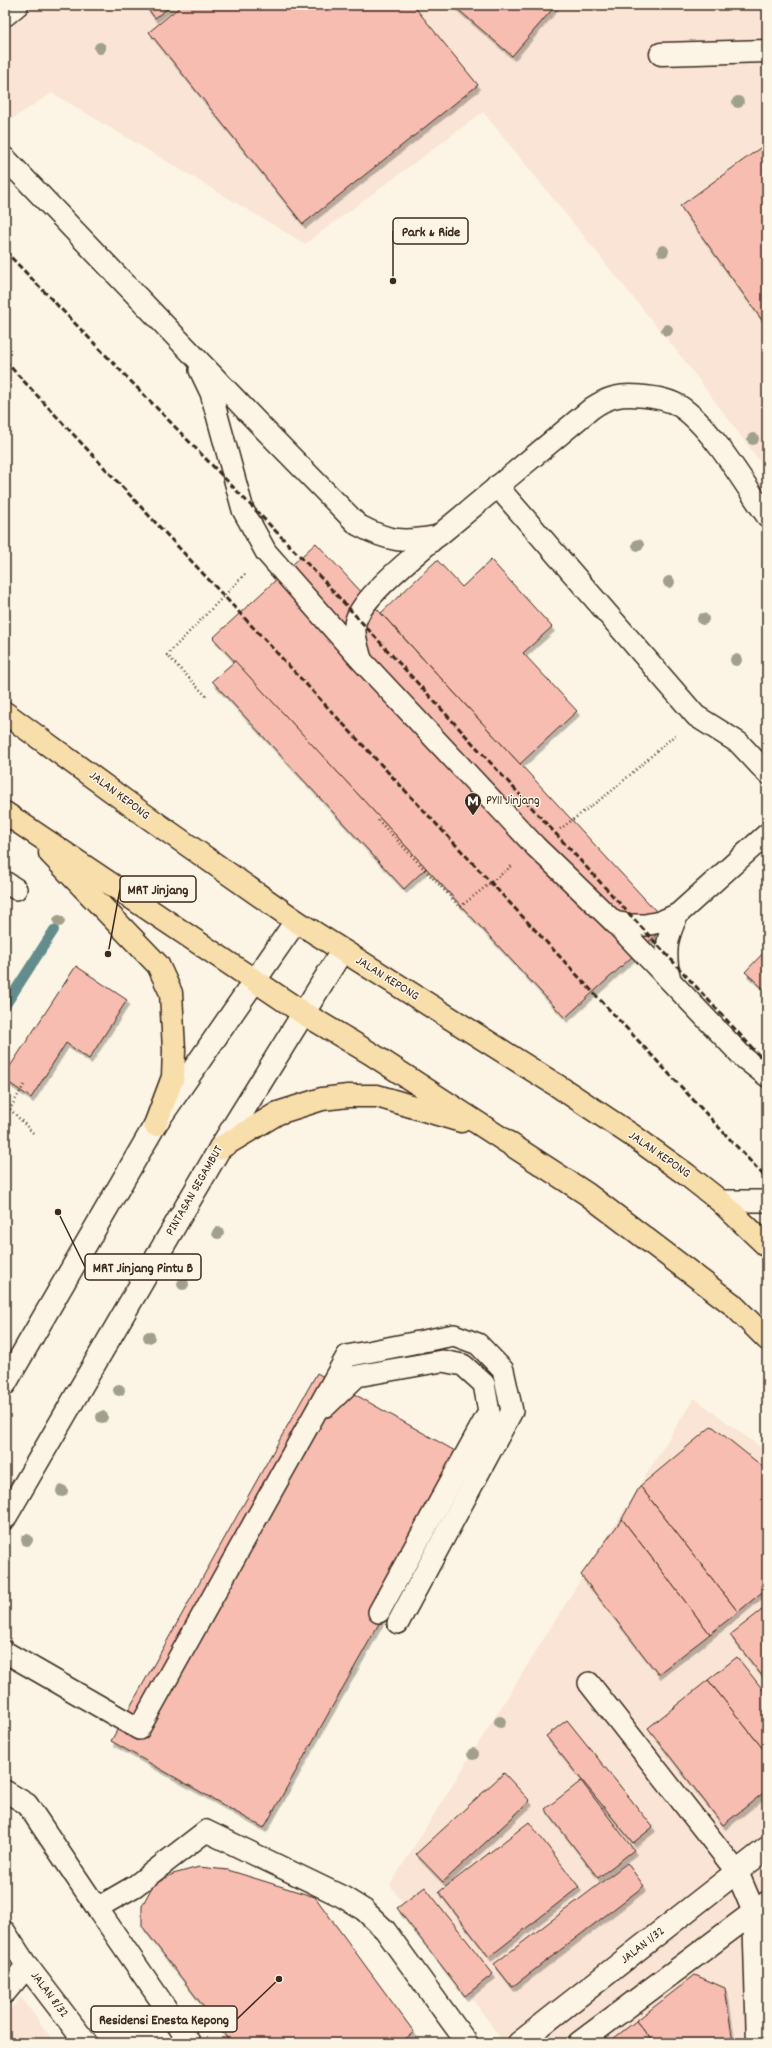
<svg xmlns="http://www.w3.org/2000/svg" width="772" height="2048" viewBox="0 0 772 2048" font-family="Dekko,sans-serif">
<defs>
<filter id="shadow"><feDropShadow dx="2.5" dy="4.5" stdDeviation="0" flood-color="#0004"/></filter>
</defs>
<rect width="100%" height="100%" fill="#fcf5e5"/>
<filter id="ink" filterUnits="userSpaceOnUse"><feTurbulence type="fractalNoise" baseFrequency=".025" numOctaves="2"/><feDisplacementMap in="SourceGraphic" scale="8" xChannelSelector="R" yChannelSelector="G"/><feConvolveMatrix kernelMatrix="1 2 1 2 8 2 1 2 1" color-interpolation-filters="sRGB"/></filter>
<g filter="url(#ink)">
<g fill="#fae4d5">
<path d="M5,5H767V471L684,360L483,112L305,244L52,93L12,119L5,112Z"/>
<path d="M694,1398L767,1452V2043H504L390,1885Z"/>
<path d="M21,1997L55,2043H5V2016Z"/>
</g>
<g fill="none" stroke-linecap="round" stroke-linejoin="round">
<path stroke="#638d8c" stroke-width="10" d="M5,1006L54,930"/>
</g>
<g fill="#f7bdb0" stroke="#3b2a1e" filter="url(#shadow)">
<path d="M145,5H172L155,18Z"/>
<path d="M182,5H413L478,85L303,224L149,32Z"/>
<path d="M453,5H556L512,56Z"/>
<path d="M767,143V327L680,206Z"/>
<path d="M316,543L668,924L565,1018L213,638Z"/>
<path d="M437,560L462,587L491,560L552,627L523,653L577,711L520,764L381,613Z"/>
<path d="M235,661L426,868L404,889L212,681Z"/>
<path d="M767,949V992L745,972Z"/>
<path d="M76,966L127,1000L89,1059L66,1043L31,1098L5,1080V1074Z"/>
<path d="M317,1373L471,1460L264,1828L111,1741Z"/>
<path d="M712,1426L762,1466L767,1474V1588L738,1612L640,1486Z"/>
<path d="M640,1486L738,1612L710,1634L622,1519Z"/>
<path d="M622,1519L710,1634L658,1674L581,1575Z"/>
<path d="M767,1606V1682L730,1635Z"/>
<path d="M737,1657L767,1695V1754L708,1680Z"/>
<path d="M708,1680L767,1754V1790L723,1825L648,1728Z"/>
<path d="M567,1720L653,1827L633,1843L546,1736Z"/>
<path d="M504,1773L530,1801L443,1882L416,1854Z"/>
<path d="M581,1781L634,1850L598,1878L545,1809Z"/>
<path d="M529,1822L579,1887L489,1957L439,1892Z"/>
<path d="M627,1863L644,1886L512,1987L494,1964Z"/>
<path d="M199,1867L228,1870L315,1897L414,2032L400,2043H231L142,1926V1906L153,1885L173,1874Z"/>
<path d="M425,1887L493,1974L465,1996L397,1908Z"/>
<path d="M695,1975L725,1988L733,2043H654L636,2021Z"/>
<path d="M636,2021L654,2043H610L609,2042Z"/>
</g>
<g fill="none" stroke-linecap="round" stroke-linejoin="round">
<g stroke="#3b2a1e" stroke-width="24">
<g id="service">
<path d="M5,158L262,427L358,525C390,542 402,543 438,536L592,408C608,397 621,394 640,396C654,397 669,399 681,407C713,429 744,484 767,516"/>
<path d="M200,370L211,393L243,510L266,552L361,660L536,847L614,922L744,1058L767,1076"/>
<path d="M497,486L696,716L739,743L767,773"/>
<path d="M361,659C358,648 352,631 356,620C364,595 416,555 436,537"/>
<path d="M5,882L16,889"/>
<path d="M614,922L631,925H645L660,922L678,914L767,834"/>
<path d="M670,980C664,953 666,938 678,914"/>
<path d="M720,1201H767"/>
<path d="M326,1406L357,1376L442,1361L463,1365L484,1384L489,1412L379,1612"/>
<path d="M5,1652L139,1729L347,1356L454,1335L478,1344L503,1370L512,1411L398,1623"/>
<path d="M589,1683L737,1872"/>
<path d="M5,1791L27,1804L97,1908"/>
<path d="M754,1912L767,1902"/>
<path d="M5,1932L27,1966"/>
<path d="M190,2043L97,1908L135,1886L206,1831L343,1897L364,1910L385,1930L467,2043"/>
</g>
</g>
<g stroke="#3b2a1e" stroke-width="25">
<g id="minor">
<path d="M5,15L17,5"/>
<path d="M661,54L767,51"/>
<path d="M737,1872L754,1912L758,2043"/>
<path d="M5,1992L27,1966L86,2043"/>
<path d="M519,2043L767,1848"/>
<path d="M579,2043L754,1912"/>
</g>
</g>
<g stroke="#3b2a1e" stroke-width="25">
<g id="secondary">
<path d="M5,1384L155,1125L296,921"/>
<path d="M5,1518L220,1148L342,951"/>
</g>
</g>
<g stroke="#3b2a1e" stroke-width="25">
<g id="primary">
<path d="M5,713L139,811L296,921L561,1088L633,1136L687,1175L720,1201L767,1246"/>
<path d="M5,813L303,1013L370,1053L587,1194L732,1304L767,1339"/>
<path d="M50,853L158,965L171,993L174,1050L173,1077L155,1125"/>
<path d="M220,1148L278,1113L322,1099L348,1096H377L461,1121"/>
</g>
</g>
<g stroke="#3b2a1e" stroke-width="2.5" stroke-dasharray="1 3" stroke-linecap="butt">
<path d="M206,696L167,655L246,573"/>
<path d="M378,820L460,907L513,865"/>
<path d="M560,829L613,790L675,735"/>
<path d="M24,1085L10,1109L34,1134"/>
</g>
<use href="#service" stroke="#fcf5e5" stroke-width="21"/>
<use href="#minor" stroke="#fcf5e5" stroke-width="22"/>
<use href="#secondary" stroke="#fcf5e5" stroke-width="22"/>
<use href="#primary" stroke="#f8deab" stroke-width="22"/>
<g stroke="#3b2a1e" stroke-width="3" stroke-dasharray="6 3" stroke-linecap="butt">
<path d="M5,251L322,579L767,1064"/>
<path d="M5,361L767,1179"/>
</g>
</g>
<g fill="#a0a08c">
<circle cx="100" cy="48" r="6"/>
<circle cx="738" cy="102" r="6"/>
<circle cx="663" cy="251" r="6"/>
<circle cx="667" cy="330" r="6"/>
<circle cx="753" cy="439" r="6"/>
<circle cx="638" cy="545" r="6"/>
<circle cx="669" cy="582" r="6"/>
<circle cx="703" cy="619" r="6"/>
<circle cx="736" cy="660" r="6"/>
<circle cx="59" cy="921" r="6"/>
<circle cx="218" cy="1233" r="6"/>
<circle cx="183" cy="1284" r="6"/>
<circle cx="149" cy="1337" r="6"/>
<circle cx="119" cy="1390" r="6"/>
<circle cx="102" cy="1417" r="6"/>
<circle cx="62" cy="1491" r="6"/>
<circle cx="27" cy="1540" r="6"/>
<circle cx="500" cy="1722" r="6"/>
<circle cx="473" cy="1754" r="6"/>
</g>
</g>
<defs>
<g id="metro-pin" transform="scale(0.9)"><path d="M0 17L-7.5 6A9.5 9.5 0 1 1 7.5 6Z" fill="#3b2a1e" stroke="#fcf5e5"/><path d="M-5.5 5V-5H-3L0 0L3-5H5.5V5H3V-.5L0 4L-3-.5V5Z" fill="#fff"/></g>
</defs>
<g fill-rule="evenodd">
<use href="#metro-pin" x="473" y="801"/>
</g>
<g text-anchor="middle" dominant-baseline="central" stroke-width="3" stroke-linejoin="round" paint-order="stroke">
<g font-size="13" fill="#3b2a1e" stroke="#fcf5e5">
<text transform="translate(119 796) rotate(37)">JALAN KEPONG</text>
<text transform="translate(387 979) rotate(32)">JALAN KEPONG</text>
<text transform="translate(659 1155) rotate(35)">JALAN KEPONG</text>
<text transform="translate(195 1191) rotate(-60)">PINTASAN SEGAMBUT</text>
<text transform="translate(643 1946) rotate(-38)">JALAN 1/32</text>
<text transform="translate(49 1995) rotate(53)">JALAN 8/32</text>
</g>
<g font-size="13" fill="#3b2a1e" stroke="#fcf5e5" text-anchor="start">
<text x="486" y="801">PY11 Jinjang</text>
</g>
</g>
<path fill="none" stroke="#3b2a1e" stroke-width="1.5" d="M393 281L393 231M108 954L120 889M58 1212L85 1267M279 1979L237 2019"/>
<g fill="#3b2a1e" stroke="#fcf5e5" stroke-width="1.5">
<circle cx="393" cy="281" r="4"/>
<circle cx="108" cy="954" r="4"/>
<circle cx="58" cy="1212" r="4"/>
<circle cx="279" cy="1979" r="4"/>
</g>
<g fill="#fcf5e5" stroke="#3b2a1e" stroke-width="1.5">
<rect x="393" y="218" width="75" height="26" rx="4"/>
<rect x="120" y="876" width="76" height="26" rx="4"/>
<rect x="85" y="1254" width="116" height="26" rx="4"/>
<rect x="91" y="2006" width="146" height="26" rx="4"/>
</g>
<g font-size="14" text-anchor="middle" font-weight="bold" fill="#3b2a1e">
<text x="431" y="236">Park &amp; Ride</text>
<text x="158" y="894">MRT Jinjang</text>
<text x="143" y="1272">MRT Jinjang Pintu B</text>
<text x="164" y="2024">Residensi Enesta Kepong</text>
</g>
<rect width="772" height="2048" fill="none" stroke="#fcf5e5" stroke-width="20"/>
<rect x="10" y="10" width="752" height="2028" fill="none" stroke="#3b2a1e" stroke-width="1.5" filter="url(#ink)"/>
</svg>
